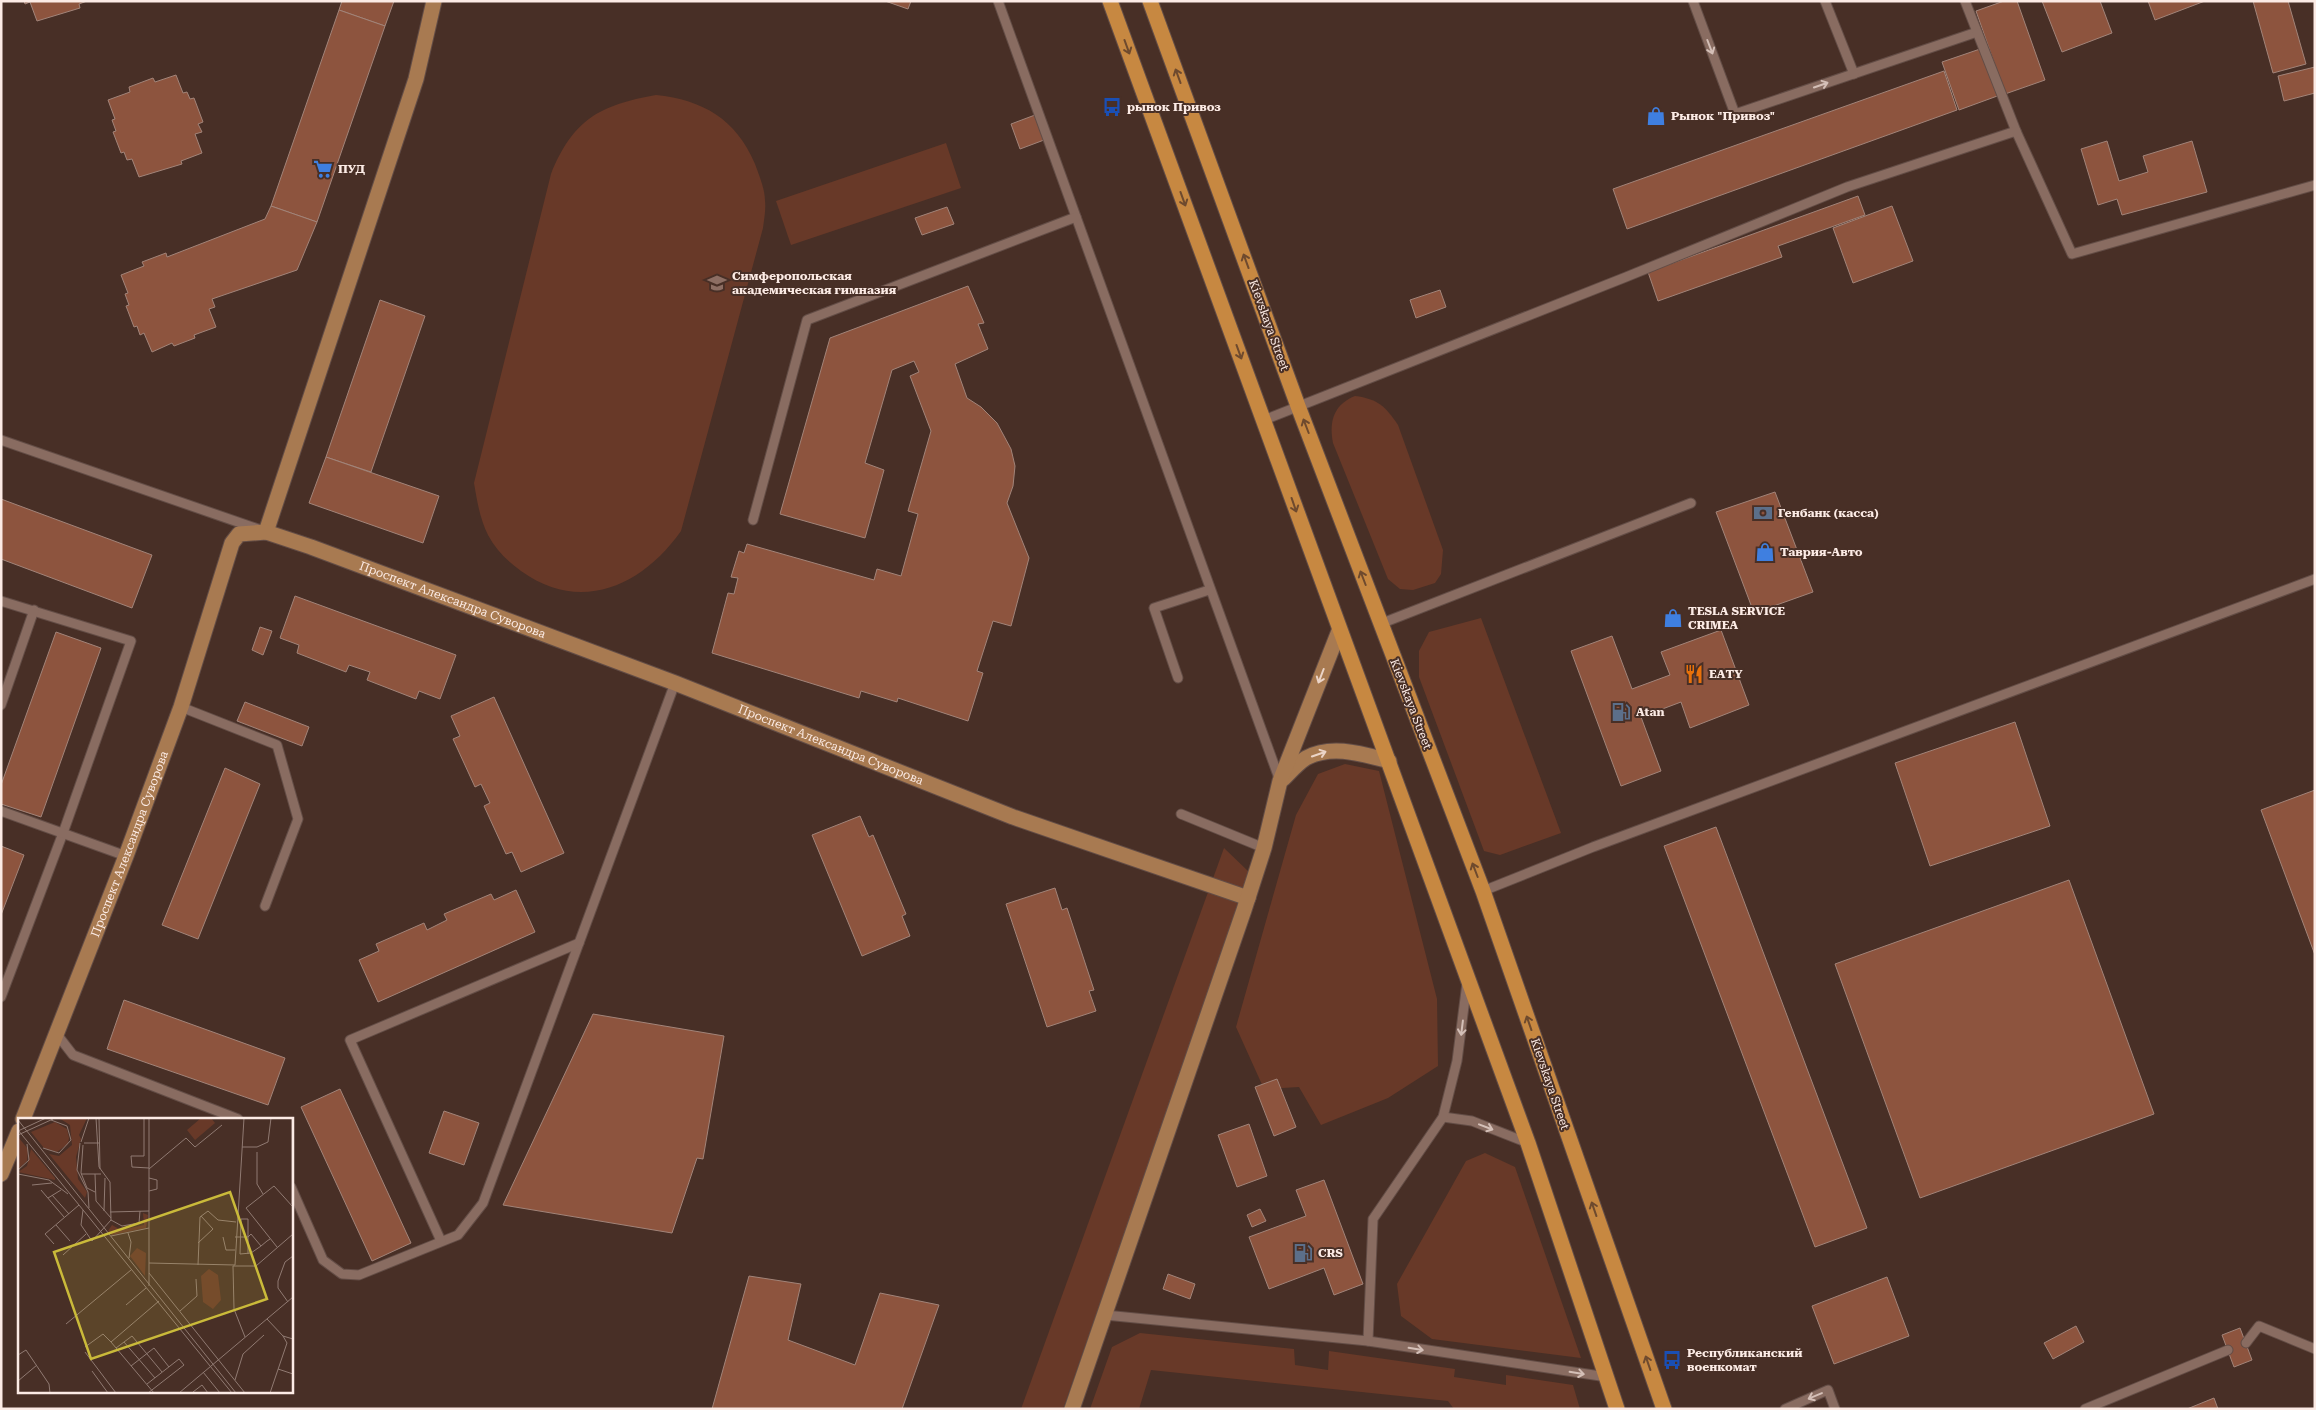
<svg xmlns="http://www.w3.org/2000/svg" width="2316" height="1410" viewBox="0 0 2316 1410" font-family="'Roboto Serif',serif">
<rect width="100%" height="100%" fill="#482f26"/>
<g fill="#683928">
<path d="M656,95C703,100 736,119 755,164C759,175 765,189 765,201C766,210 764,219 763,228L681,531C642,586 581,614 521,571C507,561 496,550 488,535C480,519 477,501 474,483L551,174C573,120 599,105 656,95Z"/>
<path d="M946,143L961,188L791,245L776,201Z"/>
<path d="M1355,396C1378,399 1385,406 1398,425L1443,550L1441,574L1435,583L1413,590L1400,589L1388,579L1333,443C1329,422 1333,405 1355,396Z"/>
<path d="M1481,618L1561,833L1500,855L1484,851L1419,677V651L1429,632Z"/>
<path d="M1345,764L1379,771L1437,999L1438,1066L1388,1098L1321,1125L1299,1087L1264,1089L1236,1027L1296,815L1318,774Z"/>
<path d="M1224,848L1250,873L1063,1409H1021Z"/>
<path d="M1485,1153L1515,1167L1581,1358L1432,1339L1401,1316L1397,1284L1466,1161Z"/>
<path d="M1140,1333L1294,1349L1295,1365L1328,1370L1329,1351L1455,1369L1454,1377L1506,1385V1375L1573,1385L1580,1409H1454L1448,1401L1151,1370L1139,1409H1090L1112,1347Z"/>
</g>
<g fill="#8d543e" stroke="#a28479">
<path d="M24,1H87L79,4L80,8L37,21L30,2L25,4Z"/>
<path d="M342,1H394L385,26L339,10Z"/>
<path d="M885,1H911L908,9Z"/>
<path d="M2004,1H2017L2045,80L2005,94L1976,11Z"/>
<path d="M2042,1H2100L2112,33L2062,52Z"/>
<path d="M2148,1H2205L2155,20Z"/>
<path d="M2253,1H2288L2306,64L2273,73Z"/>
<path d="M339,10L385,26L317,222L271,206Z"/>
<path d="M1983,48L2000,95L1959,110L1942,62Z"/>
<path d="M2315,67V93L2284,101L2278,76Z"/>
<path d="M1944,71L1957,110L1627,229L1613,189Z"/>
<path d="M176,75L183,93L187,92L190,99L194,98L203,122L198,124L202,132L195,134L202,153L181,161L182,164L139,177L132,159L127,160L124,152L121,153L113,132L116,131L112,120L115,119L108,100L130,92L129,87L153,78L155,82Z"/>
<path d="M1035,115L1044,140L1020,149L1011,124Z"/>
<path d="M2107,141L2119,181L2148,172L2143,156L2192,141L2207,192L2122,215L2117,199L2098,205L2081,149Z"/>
<path d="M1858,196L1865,215L1778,246L1782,257L1658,301L1648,272Z"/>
<path d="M271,206L317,222L297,270L212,299L215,307L209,309L216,327L194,335L195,338L174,346L172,343L152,352L144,333L140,335L137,326L134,327L126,306L129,305L125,294L128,293L121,275L144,266L142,262L166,253L167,257L265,219Z"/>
<path d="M1892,206L1913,261L1853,283L1833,228Z"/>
<path d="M947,207L954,224L922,235L915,218Z"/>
<path d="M968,286L984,323L978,324L988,349L955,364L967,398L981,407L997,423L1011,449L1015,466L1013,486L1007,503L1029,558L1011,626L993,621L977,671L983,673L968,721L898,698L897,702L861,691L859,698L712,653L728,593L734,594L738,578L731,577L739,551L744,553L747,544L874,580L877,569L901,576L918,514L908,511L931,431L910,376L919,372L914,361L892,370L865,463L884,470L865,538L780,514L830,338Z"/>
<path d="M1440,290L1446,307L1416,318L1410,300Z"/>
<path d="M380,300L425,316L371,472L326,457Z"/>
<path d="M326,457L439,496L423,543L309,503Z"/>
<path d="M1775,492L1813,592L1754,613L1716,512Z"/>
<path d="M1,499L152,555L132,608L1,559Z"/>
<path d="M295,596L456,655L440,699L419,691L416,699L367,680L370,672L349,665L346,672L297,653L299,645L280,638Z"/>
<path d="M260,627L272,631L263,655L252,650Z"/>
<path d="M1721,630L1749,705L1690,728L1681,702L1641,717L1661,771L1621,786L1571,651L1612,636L1632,689L1670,675L1661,652Z"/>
<path d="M56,632L101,648L41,817L1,804V785Z"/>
<path d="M494,697L564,853L521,872L512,852L506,854L484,806L490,803L481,784L475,787L453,739L460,736L451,716Z"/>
<path d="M245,702L309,727L302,746L237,721Z"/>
<path d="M2015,722L2050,826L1930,866L1895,763Z"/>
<path d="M225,768L260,784L198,939L162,925Z"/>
<path d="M2315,790V955L2261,810Z"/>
<path d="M860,816L869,837L873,835L906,914L902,916L910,936L862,956L812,835Z"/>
<path d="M1716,827L1867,1228L1815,1247L1664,846Z"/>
<path d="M1,846L24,855L1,915Z"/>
<path d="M2069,880L2154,1114L1920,1198L1835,964Z"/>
<path d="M1055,888L1062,910L1067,908L1094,990L1089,991L1096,1011L1047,1027L1006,904Z"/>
<path d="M516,890L535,932L378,1002L359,960L379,951L376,944L424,923L427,930L447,920L444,914L491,894L494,900Z"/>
<path d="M124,1000L285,1058L268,1105L107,1049Z"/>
<path d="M593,1014L724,1036L703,1159L697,1158L672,1233L503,1205Z"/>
<path d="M1277,1079L1296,1127L1274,1136L1255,1087Z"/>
<path d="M340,1089L411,1243L372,1261L301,1107Z"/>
<path d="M444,1111L479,1123L464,1165L429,1153Z"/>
<path d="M1249,1124L1267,1176L1237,1187L1218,1135Z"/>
<path d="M1324,1180L1363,1284L1334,1295L1324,1268L1269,1289L1249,1237L1306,1216L1296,1190Z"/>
<path d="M1260,1209L1266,1221L1252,1227L1247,1215Z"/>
<path d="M1168,1274L1195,1284L1190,1299L1163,1289Z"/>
<path d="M749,1276L801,1284L788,1340L855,1365L880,1293L939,1305L902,1409H712Z"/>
<path d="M1887,1277L1909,1336L1834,1364L1812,1306Z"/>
<path d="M2076,1326L2084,1342L2053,1359L2044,1343Z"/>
<path d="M2240,1328L2252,1360L2234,1367L2222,1335Z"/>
<path d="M2214,1398L2218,1409H2187Z"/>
</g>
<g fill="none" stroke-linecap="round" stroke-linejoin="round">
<g stroke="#634d46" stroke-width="11">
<g id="lane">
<path d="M998,1L1280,781"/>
<path d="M1693,1L1735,114L1977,32"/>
<path d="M1825,1L1854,74"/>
<path d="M1965,1L2016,131"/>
<path d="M1264,420L1626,277L1847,187L2016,131L2072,254L2315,185"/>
<path d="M1,440L258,529"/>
<path d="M753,520L807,320L1076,217"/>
<path d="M1,601L131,641L63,833L1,997"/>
<path d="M1380,624L1691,503"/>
<path d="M1178,678L1154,608L1209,590"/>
<path d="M1,705L34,610"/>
<path d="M181,707L277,745L298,819L265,906"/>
<path d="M1,811L126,856"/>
<path d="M1181,814L1264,848"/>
<path d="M1483,891L1593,847L2315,579"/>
<path d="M56,1033L73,1055L238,1119"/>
<path d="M1443,1117L1472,1121L1528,1143"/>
<path d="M291,1187L323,1260L342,1274L359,1275L458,1235L483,1203L675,683"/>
<path d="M441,1241L350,1040L579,943"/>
<path d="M1105,1315L1368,1341L1607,1377"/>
<path d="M1368,1341L1373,1219L1443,1117L1457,1061L1467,983"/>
<path d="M2246,1343L2259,1326L2315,1349"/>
<path d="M1785,1409L1828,1390L1835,1409"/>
<path d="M2085,1409L2228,1350"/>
</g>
</g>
<g stroke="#634d46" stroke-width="17">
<g id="secondary">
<path d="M266,532L416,79L434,1"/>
<path d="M1283,779C1290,772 1298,763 1306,758C1332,744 1362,754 1389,761"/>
<path id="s1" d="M23,1119L126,856L181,707L232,543L239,534L266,532L311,547L675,683L1013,817L1248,898"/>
<path d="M1,1174L19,1131"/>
<path d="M1072,1409L1244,910L1264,848L1280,781L1339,631"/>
</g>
</g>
<g stroke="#634d46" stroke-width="17">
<g id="primary">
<path d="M1110,1L1528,1143L1617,1409"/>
<path d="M1150,1L1298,406L1483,891L1664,1409"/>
</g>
</g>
<use href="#lane" stroke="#896c61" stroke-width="9"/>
<use href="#secondary" stroke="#a87a51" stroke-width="15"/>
<use href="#primary" stroke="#c78841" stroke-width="15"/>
</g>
<defs><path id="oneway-shaft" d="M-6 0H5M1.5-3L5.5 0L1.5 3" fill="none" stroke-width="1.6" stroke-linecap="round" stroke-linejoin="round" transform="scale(1.25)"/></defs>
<g stroke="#6e4a2e">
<use href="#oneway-shaft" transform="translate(1127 47) rotate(70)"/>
<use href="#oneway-shaft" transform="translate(1178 76) rotate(-110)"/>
<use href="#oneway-shaft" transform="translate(1183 199) rotate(70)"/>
<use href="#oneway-shaft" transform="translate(1246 261) rotate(-110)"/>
<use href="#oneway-shaft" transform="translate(1239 352) rotate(70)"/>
<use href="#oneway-shaft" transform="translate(1306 426) rotate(-111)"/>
<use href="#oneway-shaft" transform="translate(1294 505) rotate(71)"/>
<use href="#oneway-shaft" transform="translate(1363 578) rotate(-111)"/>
<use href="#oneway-shaft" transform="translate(1475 870) rotate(-111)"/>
<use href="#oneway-shaft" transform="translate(1529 1023) rotate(-109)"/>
<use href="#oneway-shaft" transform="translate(1594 1209) rotate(-109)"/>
<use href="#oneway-shaft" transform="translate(1648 1363) rotate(-109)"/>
</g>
<g stroke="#d4bfb7">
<use href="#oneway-shaft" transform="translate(1710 47) rotate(69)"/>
<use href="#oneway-shaft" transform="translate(1821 85) rotate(-19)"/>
<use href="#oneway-shaft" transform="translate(1462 1028) rotate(97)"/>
<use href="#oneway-shaft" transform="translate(1486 1127) rotate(21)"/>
<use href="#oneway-shaft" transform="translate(1416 1349) rotate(9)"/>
<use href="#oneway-shaft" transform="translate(1577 1373) rotate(9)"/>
<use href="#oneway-shaft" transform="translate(1815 1396) rotate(157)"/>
</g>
<g stroke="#ebd4c7">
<use href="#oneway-shaft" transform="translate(1321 676) rotate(111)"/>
<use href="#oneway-shaft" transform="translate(1319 754) rotate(-19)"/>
</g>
<defs>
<g id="bus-bare" transform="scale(1.5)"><path d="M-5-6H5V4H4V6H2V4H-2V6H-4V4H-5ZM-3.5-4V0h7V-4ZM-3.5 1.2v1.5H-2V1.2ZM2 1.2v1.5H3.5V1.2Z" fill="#1a4fb4" stroke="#482f26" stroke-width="2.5" paint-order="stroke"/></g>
<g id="shop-bare" transform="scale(1.5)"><path d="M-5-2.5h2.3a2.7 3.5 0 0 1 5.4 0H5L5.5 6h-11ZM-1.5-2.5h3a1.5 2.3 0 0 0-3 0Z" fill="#3f7fe0" stroke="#482f26" stroke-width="2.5" paint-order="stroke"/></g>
<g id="supermarket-bare" transform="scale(1.5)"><path d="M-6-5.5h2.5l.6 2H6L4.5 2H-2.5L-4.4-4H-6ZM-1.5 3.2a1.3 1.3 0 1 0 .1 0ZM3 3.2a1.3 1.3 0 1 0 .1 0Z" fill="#3f7fe0" stroke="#482f26" stroke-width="2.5" paint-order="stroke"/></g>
<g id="school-bare" transform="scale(1.5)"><path d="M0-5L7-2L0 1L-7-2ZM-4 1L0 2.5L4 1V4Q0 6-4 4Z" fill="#8d6e63" stroke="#482f26" stroke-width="2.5" paint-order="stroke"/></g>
<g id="bank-bare" transform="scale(1.5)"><path d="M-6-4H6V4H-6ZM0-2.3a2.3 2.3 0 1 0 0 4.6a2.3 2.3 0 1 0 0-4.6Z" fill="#5c6f8a" stroke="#482f26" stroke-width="2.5" paint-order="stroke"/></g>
<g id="restaurant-bare" transform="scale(1.5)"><path d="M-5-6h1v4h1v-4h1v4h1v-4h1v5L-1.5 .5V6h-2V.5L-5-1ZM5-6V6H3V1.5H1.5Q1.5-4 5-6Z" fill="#e8710a" stroke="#482f26" stroke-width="2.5" paint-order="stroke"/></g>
<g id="fuel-bare" transform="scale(1.5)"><path d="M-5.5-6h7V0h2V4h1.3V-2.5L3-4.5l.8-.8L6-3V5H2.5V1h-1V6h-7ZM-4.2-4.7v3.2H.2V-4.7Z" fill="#5c6f8a" stroke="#482f26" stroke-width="2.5" paint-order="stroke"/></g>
</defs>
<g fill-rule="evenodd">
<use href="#bus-bare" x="1112" y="107"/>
<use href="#shop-bare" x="1656" y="116"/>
<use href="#supermarket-bare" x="323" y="169"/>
<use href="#school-bare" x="717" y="283"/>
<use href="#bank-bare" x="1763" y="513"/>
<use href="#shop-bare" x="1765" y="552"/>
<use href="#shop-bare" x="1673" y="618"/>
<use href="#restaurant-bare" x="1694" y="674"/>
<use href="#fuel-bare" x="1621" y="712"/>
<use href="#fuel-bare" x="1303" y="1253"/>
<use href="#bus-bare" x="1672" y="1360"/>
</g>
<g text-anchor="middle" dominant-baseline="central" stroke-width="4" stroke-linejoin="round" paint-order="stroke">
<g font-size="12" font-weight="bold" fill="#fcebe5" stroke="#482f26" text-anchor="start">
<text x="1127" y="107">рынок Привоз</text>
<text x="1671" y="116">Рынок "Привоз"</text>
<text x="338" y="169">ПУД</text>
<text x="732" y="276">Симферопольская<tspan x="732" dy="14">академическая гимназия</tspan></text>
<text x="1778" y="513">Генбанк (касса)</text>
<text x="1780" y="552">Таврия-Авто</text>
<text x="1688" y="611">TESLA SERVICE<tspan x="1688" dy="14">CRIMEA</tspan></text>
<text x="1709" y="674">EАTY</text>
<text x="1636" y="712">Atan</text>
<text x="1318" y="1253">CRS</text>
<text x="1687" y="1353">Республиканский<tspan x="1687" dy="14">военкомат</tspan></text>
</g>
<g font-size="12" fill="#fcebe5" stroke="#482f26">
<text transform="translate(1269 325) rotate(70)">Kievskaya Street</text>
<text stroke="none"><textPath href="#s1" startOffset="850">Проспект Александра Суворова</textPath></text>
<text transform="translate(1411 704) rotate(69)">Kievskaya Street</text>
<text stroke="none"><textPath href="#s1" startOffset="1255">Проспект Александра Суворова</textPath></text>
<text stroke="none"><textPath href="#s1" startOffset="295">Проспект Александра Суворова</textPath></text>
<text transform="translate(1550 1084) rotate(71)">Kievskaya Street</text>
</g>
</g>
<g transform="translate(18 1118)">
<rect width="275" height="275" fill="#482f26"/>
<path d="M41,0H69L61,17L63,21L58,39L60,61L69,74L67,80L31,36L41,38L54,27L52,7ZM183,0H193L197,5L177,22L169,12ZM37,4L49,11L51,20L50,26L39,34L26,30L13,14ZM0,19L10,31L9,43L0,51ZM13,31L37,60V62L0,54L9,48ZM125,95L130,97L128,110L94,117L90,113L94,107L103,112L126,107ZM119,130L128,135L127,158L112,138ZM191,151L200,157L203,182L195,191L185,184L183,158Z" fill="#683928"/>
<path fill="none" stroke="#907a72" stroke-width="1" d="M81,0L82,51M126,0V38H113L114,49L131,50M0,2L218,275M0,12L214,275M0,13L28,0M0,17L35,1M63,24L71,0M62,25L59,52L70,74L71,90M66,25H82M65,27L63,55L69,70L77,74M224,29H239L250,24L253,0M25,30L41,35L53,22L49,8L33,2M239,34V66L245,76M131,51L168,20L177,29L204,7M0,52L11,42L9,26M0,56L31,62L50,76M63,56H83M77,56L78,83L93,100M131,60L139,62V71L131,73M14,67L34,65M23,72L46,99M34,77L51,96M30,80L43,72M274,86V0M65,92L63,107L74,123L93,102L92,64L81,49L78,0M86,93L87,60M92,94L131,93M93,102L104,108L121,105L122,93M38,107L52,123M110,115L113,124L111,140M93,118L131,110M205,119L208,132H217M217,119H230V136M180,125L195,111L183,98M36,126L27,116L61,87M243,128L233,116L230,119V101H223L222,136L233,135L243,128L249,123L252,121M259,129L228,90L256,68L275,89M45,137L68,116M131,145L217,147L226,0M180,147L182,99L190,93L200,102L218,104M131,155L227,275M131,168V0M270,184L260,170V163L267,144L275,138M108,187L128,170M162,193L179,178L178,161M249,201L265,218M48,206L113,152M227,219L216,191L215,148H238L275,116M93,224L136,275M106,224L137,260M67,229L85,216L93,224L141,183M98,230L114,218L144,254M67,234L98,275M0,237L8,232L31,266L32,275M113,248L136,230L151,249M260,251L275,256M74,253L90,275M185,254L202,275M217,262L225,236L246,217M0,263L19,247M129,266L161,241L166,247L130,275M175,274L184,267L190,275M161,275L275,179M252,275L269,225L265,218L275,221"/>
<path fill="#caba3a" fill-opacity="0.15" stroke="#caba3a" stroke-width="2.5" d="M212,74L249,181L73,241L36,134Z"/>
<rect width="275" height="275" fill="none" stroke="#fcebe5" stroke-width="2.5"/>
</g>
<rect width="2316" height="1410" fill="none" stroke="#fcebe5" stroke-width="5"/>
</svg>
